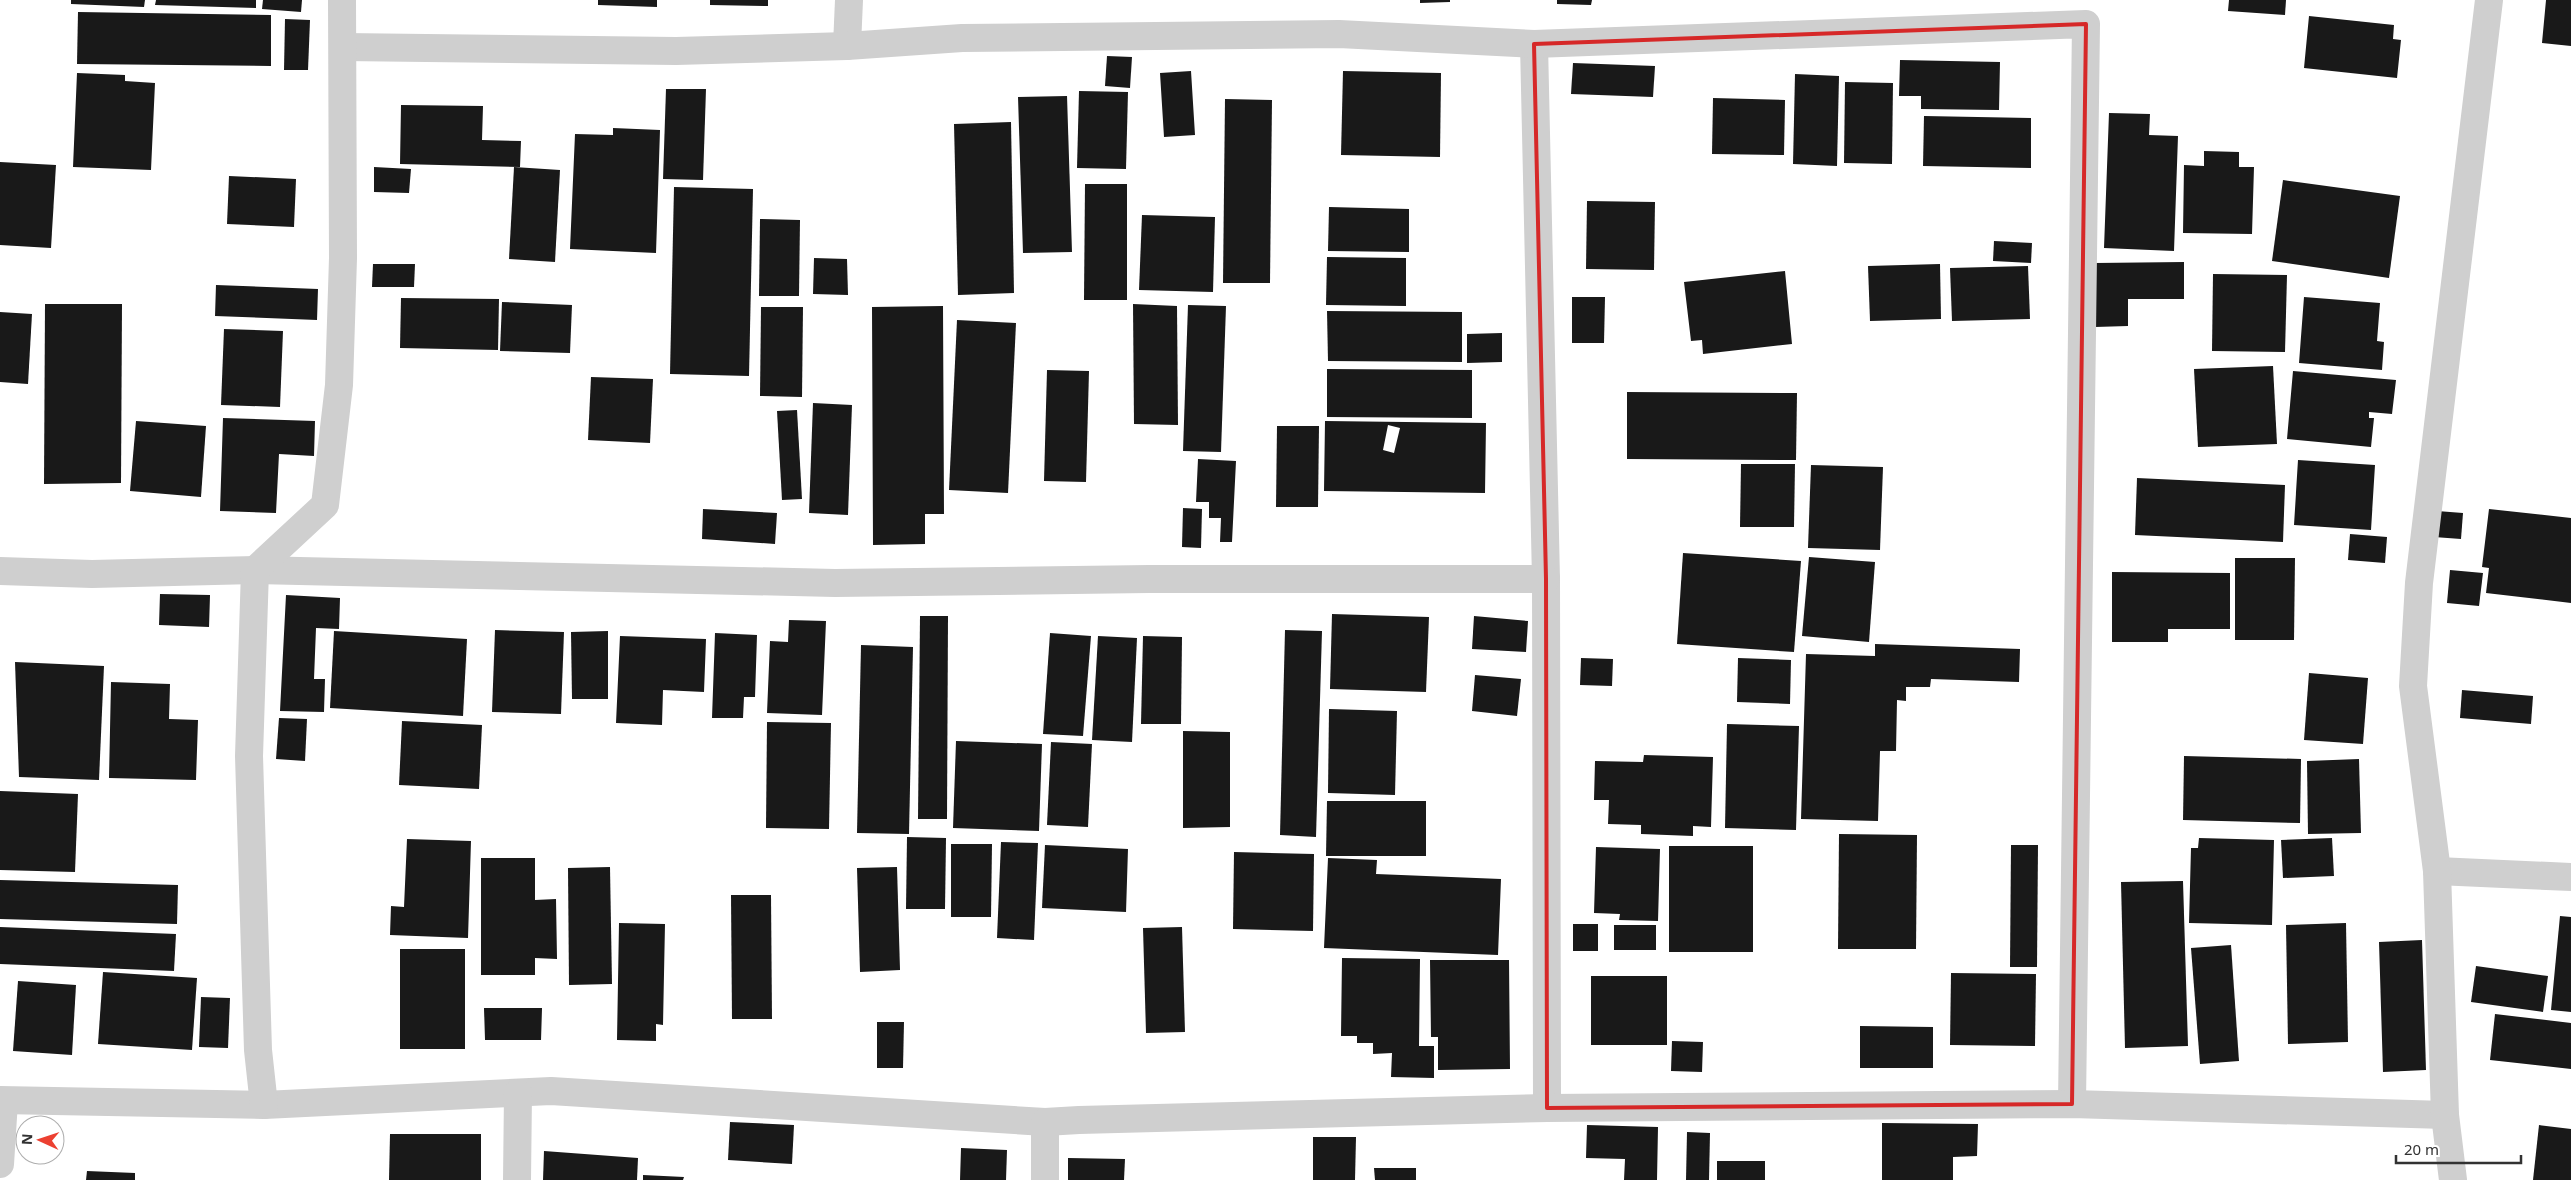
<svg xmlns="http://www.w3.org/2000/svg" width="2571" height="1180" viewBox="0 0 2571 1180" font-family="'Noto Sans',sans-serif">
<rect width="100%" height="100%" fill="#fff"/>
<g fill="#191919" fill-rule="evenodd">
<path d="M71,0H145L144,7L71,4Z"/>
<path d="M156,0H256V8L155,5Z"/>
<path d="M263,0H302L301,12L262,9Z"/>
<path d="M598,0H657V7L598,5Z"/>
<path d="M710,0H768V6L710,5Z"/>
<path d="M1420,0H1450V2L1420,3Z"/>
<path d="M1557,0H1592L1591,5L1557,4Z"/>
<path d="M2229,0H2286L2285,15L2228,11Z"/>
<path d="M2546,0H2571V46L2542,43Z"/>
<path d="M78,12L271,15V66L77,64Z"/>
<path d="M2309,16L2394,25L2393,39L2401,40L2397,78L2304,68Z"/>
<path d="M285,19L310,20L308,70H284Z"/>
<path d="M1107,56L1132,57L1130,88L1105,86Z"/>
<path d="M1900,60L2000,62L1999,110L1921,109V96H1899Z"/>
<path d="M1573,63L1655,66L1653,97L1571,94Z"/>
<path d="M1191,71L1195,135L1164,137L1160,73Z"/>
<path d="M1343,71L1441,73L1440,157L1341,155Z"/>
<path d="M77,73L125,75V81L155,83L151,170L73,167Z"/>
<path d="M1795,74L1839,76L1837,166L1793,164Z"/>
<path d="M1845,82L1893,83L1892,164L1844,163Z"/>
<path d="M666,89H706L703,180L663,179Z"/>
<path d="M1079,91L1128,92L1126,169L1077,168Z"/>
<path d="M1067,96L1072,252L1023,253L1018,97Z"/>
<path d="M1713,98L1785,100L1784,155L1712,154Z"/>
<path d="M1225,99L1272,100L1270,283H1223Z"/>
<path d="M401,105L483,106L482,140L521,141L520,167L400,164Z"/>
<path d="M2109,113L2150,114L2149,135L2178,136L2174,251L2104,248Z"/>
<path d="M1924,116L2031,118V168L1923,166Z"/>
<path d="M1011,122L1014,293L958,295L954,124Z"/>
<path d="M613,128L660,130L656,253L570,249L575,134L613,135Z"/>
<path d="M2204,151L2239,152V167H2254L2252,234L2183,233L2184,165L2204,166Z"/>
<path d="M0,162L56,165L51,248L0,245Z"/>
<path d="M374,167L411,169L409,193L374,192Z"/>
<path d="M514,167L560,170L555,262L509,259Z"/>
<path d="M229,176L296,179L294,227L227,224Z"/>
<path d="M2283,180L2400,196L2389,278L2272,261Z"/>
<path d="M1085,184H1127V300H1084Z"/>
<path d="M674,187L753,189L749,376L670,374Z"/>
<path d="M1587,201L1655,202L1654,270L1586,269Z"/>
<path d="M1329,207L1409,209V252L1328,251Z"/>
<path d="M1142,215L1215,217L1213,292L1139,290Z"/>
<path d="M760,219L800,220L799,296H759Z"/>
<path d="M1994,241L2032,243L2031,263L1993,261Z"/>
<path d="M1327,257L1406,258V306L1326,305Z"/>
<path d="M814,258L847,259L848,295L813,294Z"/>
<path d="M2184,262V299H2128V326L2095,327V263Z"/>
<path d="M373,264H415L414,287H372Z"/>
<path d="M1940,264L1941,319L1870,321L1868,266Z"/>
<path d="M2028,266L2030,319L1952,321L1950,268Z"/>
<path d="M1785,271L1792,344L1703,354L1702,340L1691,341L1684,282Z"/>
<path d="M2213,274L2287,275L2285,352L2212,351Z"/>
<path d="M216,285L318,289L317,320L215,316Z"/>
<path d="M1572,297H1605L1604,343H1572Z"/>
<path d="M2304,297L2380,303L2377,341L2384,342L2382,370L2299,363Z"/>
<path d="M401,298L499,299L498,350L400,348Z"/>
<path d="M502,302L572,305L570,353L500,351Z"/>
<path d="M45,304H122L121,483L44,484Z"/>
<path d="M1133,304L1177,306L1178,425L1134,424Z"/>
<path d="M1188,305L1226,306L1221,452L1183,451Z"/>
<path d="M943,306L944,514H925V544L873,545L872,307Z"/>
<path d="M761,307H803L802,397L760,396Z"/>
<path d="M1327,311L1462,312V362L1328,361Z"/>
<path d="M0,312L32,314L28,384L0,382Z"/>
<path d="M957,320L1016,323L1008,493L949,490Z"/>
<path d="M224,329L283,331L280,407L221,405Z"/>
<path d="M1502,333V362L1467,363V334Z"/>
<path d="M2273,366L2277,444L2198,447L2194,369Z"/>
<path d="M1327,369L1472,370V418L1327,417Z"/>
<path d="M1047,370L1089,371L1086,482L1044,481Z"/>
<path d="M2293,371L2396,380L2392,414L2369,412V418H2374L2371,447L2287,439Z"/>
<path d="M591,377L653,379L650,443L588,440Z"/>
<path d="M1627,392L1797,393L1796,460L1627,459Z"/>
<path d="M813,403L852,405L848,515L809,513Z"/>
<path d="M797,410L802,499L782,500L777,411Z"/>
<path d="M223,418L315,421L314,456L279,454L276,513L220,511Z"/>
<path d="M136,421L206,426L201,497L130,491Z"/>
<path d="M1325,421L1486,423L1485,493L1324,491ZM1388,425L1400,428L1394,453L1383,450Z"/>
<path d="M1277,426H1319L1318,507H1276Z"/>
<path d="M1198,459L1236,461L1232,542H1220L1221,518H1209V502H1196Z"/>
<path d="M2298,460L2375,465L2371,530L2294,525Z"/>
<path d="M1741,464H1795L1794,527H1740Z"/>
<path d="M1811,465L1883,467L1880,550L1808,548Z"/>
<path d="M2137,478L2285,485L2283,542L2135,535Z"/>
<path d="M1183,508L1202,509L1201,548L1182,547Z"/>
<path d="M703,509L777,513L775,544L702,539Z"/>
<path d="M2489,509L2571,518V603L2486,593L2489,568L2482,567Z"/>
<path d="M2437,511L2463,513L2461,539L2434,537Z"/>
<path d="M2350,534L2387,537L2385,563L2348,560Z"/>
<path d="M1683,553L1801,561L1794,652L1677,644Z"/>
<path d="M1809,557L1875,562L1869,642L1802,636Z"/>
<path d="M2235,558H2295L2294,640H2235Z"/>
<path d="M2450,570L2483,573L2479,606L2447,603Z"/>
<path d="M2112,572L2230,573V629H2168V642H2112Z"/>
<path d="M160,594L210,595L209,627L159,625Z"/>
<path d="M286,595L340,598L339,629L316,628L314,679H325L324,712L280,711Z"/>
<path d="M1332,614L1429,617L1426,692L1330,689Z"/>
<path d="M920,616H948L947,819H918Z"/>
<path d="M1474,616L1528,621L1526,652L1472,649Z"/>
<path d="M789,620L826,621L822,715L767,713L770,641L788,642Z"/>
<path d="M495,630L564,632L561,714L492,712Z"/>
<path d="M1285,630L1322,631L1316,837L1280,835Z"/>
<path d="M334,631L467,639L463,716L330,708Z"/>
<path d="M608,631V699H572L571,632Z"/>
<path d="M715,633L757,635L755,697H744L743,718H712Z"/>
<path d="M1050,633L1091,636L1083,736L1043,734Z"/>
<path d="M620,636L706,639L704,692L663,690L662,725L616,723Z"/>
<path d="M1098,636L1137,638L1132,742L1092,740Z"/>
<path d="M1143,636L1182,637L1181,724H1141Z"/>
<path d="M1875,644L2020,649L2019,682L1931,679L1930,687H1906V701L1897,700L1896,751H1880L1878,821L1801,819L1806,654L1875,656Z"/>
<path d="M861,645L913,647L909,834L857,833Z"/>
<path d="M1581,658L1613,659L1612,686L1580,685Z"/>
<path d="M1738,658L1791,660L1790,704L1737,702Z"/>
<path d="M15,662L104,666L99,780L19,777Z"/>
<path d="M2309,673L2368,678L2363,744L2304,740Z"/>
<path d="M1475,675L1521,679L1517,716L1472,711Z"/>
<path d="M111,682L170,684L169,719L198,720L196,780L109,778Z"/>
<path d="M2462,690L2533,696L2531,724L2460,718Z"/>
<path d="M1329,709L1397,711L1395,795L1328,793Z"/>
<path d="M279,718L307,719L305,761L276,759Z"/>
<path d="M402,721L482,725L479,789L399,785Z"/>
<path d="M767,722L831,723L829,829L766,828Z"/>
<path d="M1727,724L1799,726L1796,830L1725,828Z"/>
<path d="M1183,731L1230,732V827L1183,828Z"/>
<path d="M956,741L1042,744L1039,831L953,828Z"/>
<path d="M1051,742L1092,744L1088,827L1047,825Z"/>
<path d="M1644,755L1713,757L1711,827L1693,826V836L1641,834V825L1608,824L1609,800H1594L1595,761L1643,762Z"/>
<path d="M2184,756L2301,759L2300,823L2183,820Z"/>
<path d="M2359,759L2361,833L2308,834L2307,761Z"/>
<path d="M0,791L78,794L75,872L0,870Z"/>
<path d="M1327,801H1426V856H1326Z"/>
<path d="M1839,834L1917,835L1916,949H1838Z"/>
<path d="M907,837L946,838L945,909H906Z"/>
<path d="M2199,838L2274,840L2272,925L2189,923L2191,848H2198Z"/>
<path d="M2332,838L2334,876L2283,878L2281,840Z"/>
<path d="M407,839L471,841L468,938L390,935L391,906L404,907Z"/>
<path d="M1001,842L1038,843L1034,940L997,938Z"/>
<path d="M951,844H992L991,917H951Z"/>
<path d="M1045,845L1128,849L1126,912L1042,908Z"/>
<path d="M2011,845H2038L2037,967H2010Z"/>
<rect x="1669" y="846" width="84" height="106"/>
<path d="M1596,847L1660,849L1658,921L1619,920L1620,914L1594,913Z"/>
<path d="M1234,852L1314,854L1313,931L1233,929Z"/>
<path d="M481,858H535V900L556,899L557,959L535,958V975H481Z"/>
<path d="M1328,858L1377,860L1376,874L1501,879L1498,955L1324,948Z"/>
<path d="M610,867L612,984L569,985L568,868Z"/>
<path d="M897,867L900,970L860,972L857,868Z"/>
<path d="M0,880L178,885L177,924L0,919Z"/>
<path d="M2183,881L2188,1046L2125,1048L2121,882Z"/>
<path d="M731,895H771L772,1019H732Z"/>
<path d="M2560,916L2571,917V1012L2551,1010Z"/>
<path d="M619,923L665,924L663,1025L656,1024V1041L617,1040Z"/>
<path d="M2346,923L2348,1042L2288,1044L2286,925Z"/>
<rect x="1573" y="924" width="25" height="27"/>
<rect x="1614" y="925" width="42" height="25"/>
<path d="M0,927L176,934L174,971L0,964Z"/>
<path d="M1182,927L1185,1032L1146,1033L1143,928Z"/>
<path d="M2422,940L2426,1070L2383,1072L2379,942Z"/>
<path d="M2231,945L2239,1061L2200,1064L2191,948Z"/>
<rect x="400" y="949" width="65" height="100"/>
<path d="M1342,958L1420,959L1419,1046H1434V1078L1391,1077L1392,1053L1373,1054V1043H1357V1036H1341Z"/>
<path d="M1430,960H1509L1510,1069L1438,1070V1037H1431Z"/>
<path d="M2476,966L2548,976L2543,1012L2471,1002Z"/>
<path d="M103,972L197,978L192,1050L98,1044Z"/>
<path d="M1951,973L2036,974L2035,1046L1950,1045Z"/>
<rect x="1591" y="976" width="76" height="69"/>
<path d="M18,981L76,985L72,1055L13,1051Z"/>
<path d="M201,997L230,998L228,1048L199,1047Z"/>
<path d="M484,1008H542L541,1040H485Z"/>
<path d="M2495,1014L2571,1023V1069L2490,1060Z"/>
<path d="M877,1022H904L903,1068H877Z"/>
<path d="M1860,1026L1933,1027V1068H1860Z"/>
<path d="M1672,1041L1703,1042L1702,1072L1671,1071Z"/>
<path d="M730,1122L794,1125L792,1164L728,1160Z"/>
<path d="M1882,1123L1978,1124L1977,1156L1953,1157V1180H1882Z"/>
<path d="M1587,1125L1658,1127L1657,1180H1624L1625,1159L1586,1158Z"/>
<path d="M2539,1125L2571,1129V1180H2533Z"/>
<path d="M1687,1132L1710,1133L1709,1180H1686Z"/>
<path d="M390,1134H481V1180H389Z"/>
<path d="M1313,1137H1356L1355,1180H1313Z"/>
<path d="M961,1148L1007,1150L1006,1180H960Z"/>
<path d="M544,1151L638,1158L637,1180H543Z"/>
<path d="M1068,1158L1125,1159L1124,1180H1068Z"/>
<rect x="1717" y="1161" width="48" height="19"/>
<path d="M1374,1168H1416V1180H1375Z"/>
<path d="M87,1171L135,1173V1180H86Z"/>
<path d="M643,1175L684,1177L683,1180H643Z"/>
</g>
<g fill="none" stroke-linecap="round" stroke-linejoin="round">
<g stroke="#cfcfcf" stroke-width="28">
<path d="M1534,44L1546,579L1547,1108"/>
<path d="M847,46L849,0"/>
<path d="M343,47L676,51L847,46L962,38L1339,34L1534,44L2086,24L2072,1104"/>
<path d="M0,571L92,574L255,570L835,583L1149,579H1546"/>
<path d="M2437,871L2571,877"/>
<path d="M0,1100L264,1105L551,1091L1045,1122"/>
<path d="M264,1105L258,1050L249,756L255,570L325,505L339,385L343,258L342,0"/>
<path d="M0,1164L4,1101"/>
<path d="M517,1180L518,1093"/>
<path d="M1045,1180V1122L1079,1120L1547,1108L2072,1104L2445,1115"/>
<path d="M2453,1180L2445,1115L2437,871L2413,686L2419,583L2489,0"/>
</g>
</g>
<path fill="none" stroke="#d62828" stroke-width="4" stroke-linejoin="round" d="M2086,24L2072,1104L1547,1108L1546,579L1534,44Z"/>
<g transform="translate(40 1140) rotate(273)"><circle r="24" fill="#ffffff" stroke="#adadad"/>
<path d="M0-4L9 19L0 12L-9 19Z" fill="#ec4031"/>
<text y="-8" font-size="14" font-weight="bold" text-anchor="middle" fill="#323232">N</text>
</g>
<path d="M2396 1155v8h125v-8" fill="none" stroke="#323232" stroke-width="2.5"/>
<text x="2404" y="1155" font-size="15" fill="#323232" stroke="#ffffff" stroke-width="4" paint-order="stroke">20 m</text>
</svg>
